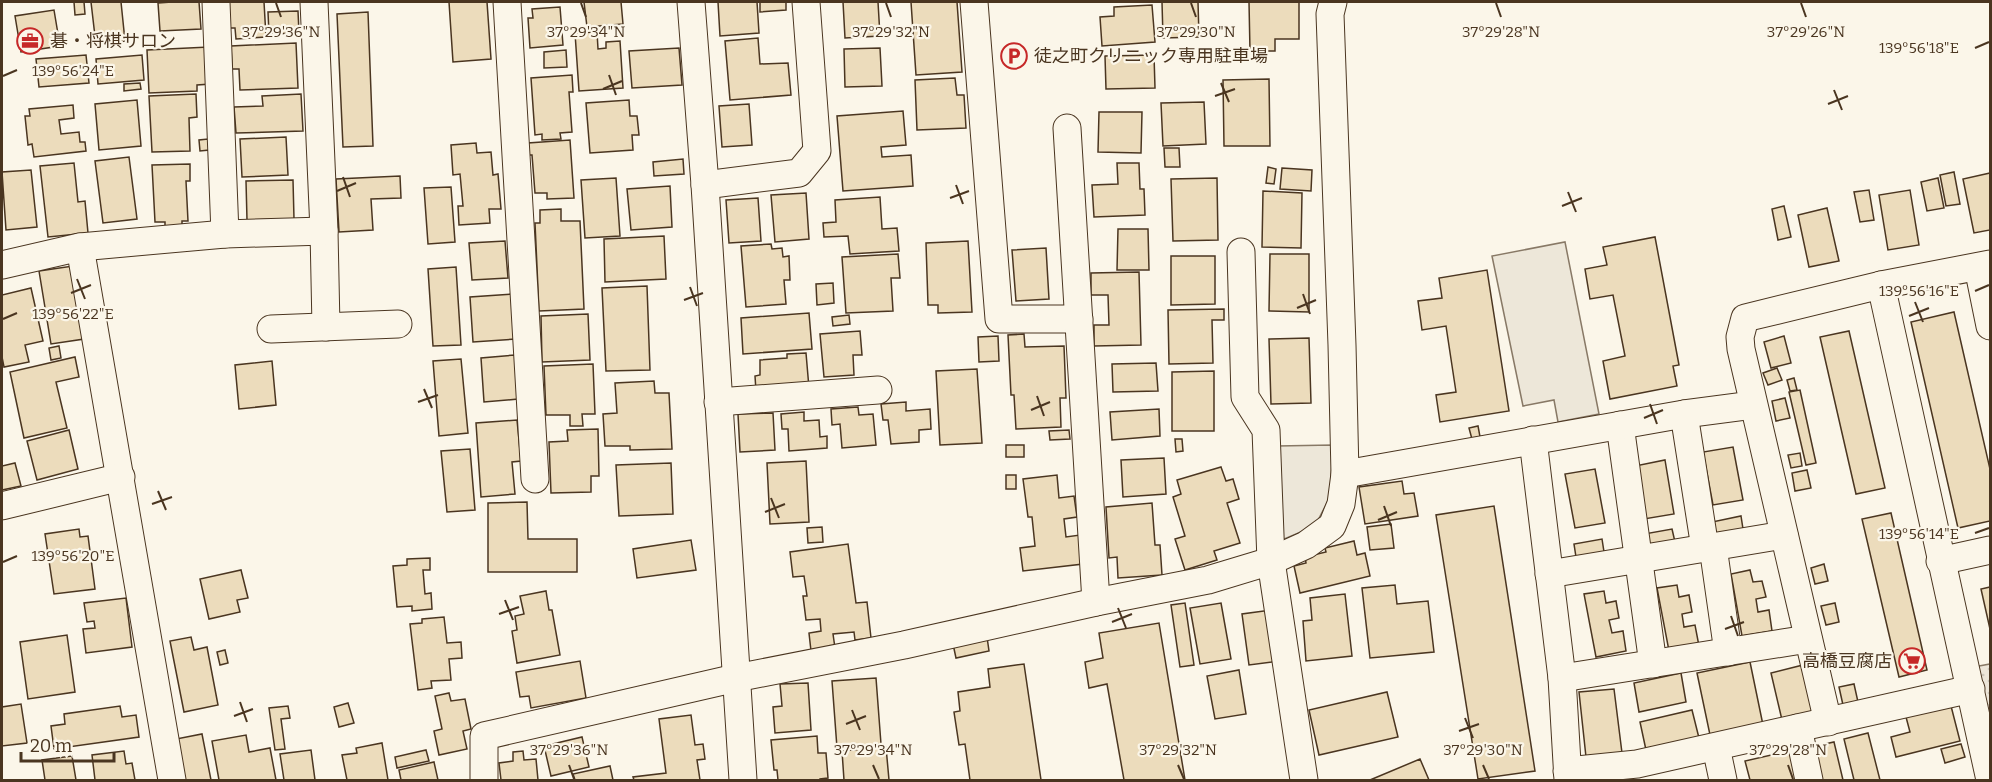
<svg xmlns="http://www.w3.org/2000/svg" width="1992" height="782" viewBox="0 0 1992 782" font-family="Bitter,'Noto Sans JP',serif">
<defs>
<pattern id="park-dots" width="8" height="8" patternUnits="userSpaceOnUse" patternTransform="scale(1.5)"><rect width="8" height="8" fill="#ede6d9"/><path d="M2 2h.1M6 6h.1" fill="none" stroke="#cdc6ba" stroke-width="1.8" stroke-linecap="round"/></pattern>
</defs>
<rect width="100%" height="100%" fill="#fbf6e9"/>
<path fill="url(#park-dots)" stroke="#887966" stroke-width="1.5" d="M1990,664V773L1968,668Z"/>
<g fill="#ede7d9" stroke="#887966" stroke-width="1.5">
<path d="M1565,242L1599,414L1558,422L1554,400L1523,406L1492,256Z"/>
<path d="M1333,445L1330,497L1315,526L1282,540L1277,446Z"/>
</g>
<g fill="#ecdcbc" stroke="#4a3520" stroke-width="1.5">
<path d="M74,2H84L85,14L75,15Z"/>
<path d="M91,2H121L125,41L96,45Z"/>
<path d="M172,2H199L201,29L160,31L158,3Z"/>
<path d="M227,2H264L266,37L236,39L235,28H228Z"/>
<path d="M449,2H487L491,59L453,62Z"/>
<path d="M584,2H621L623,24L587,27Z"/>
<path d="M718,2H757L759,33L720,36Z"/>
<path d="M760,2H786V10L760,12Z"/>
<path d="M843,2H878L880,36L845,38Z"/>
<path d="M911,2H957L962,72L916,75Z"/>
<path d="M1162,2H1198L1199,37L1163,38Z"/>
<path d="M1249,2H1299V39H1275V51H1250Z"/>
<path d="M1152,5L1155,42L1102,46L1100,17L1114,16V7Z"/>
<path d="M560,7L563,45L530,48L528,18H533L532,9Z"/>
<path d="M54,10L60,46L21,52L15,16Z"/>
<path d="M298,11L299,33L269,34L268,12Z"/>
<path d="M368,12L373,146L343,147L337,14Z"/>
<path d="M597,32L598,49L606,48V42L620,41L623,88L579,91L575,33Z"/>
<path d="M758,38L760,64L788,63L791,95L730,100L725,41Z"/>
<path d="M296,43L298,88L240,90L239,69H232L231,46Z"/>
<path d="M209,47L211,84L197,85V91L149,93L147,50Z"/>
<path d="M679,48L682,85L632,88L629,51Z"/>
<path d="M880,48L882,86L845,87L844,49Z"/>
<path d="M566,50L567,67L544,68V52Z"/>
<path d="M86,55L89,83L39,87L36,59Z"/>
<path d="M142,55L144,80L98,84L96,59Z"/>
<path d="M1154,55L1155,88L1106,89L1105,56Z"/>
<path d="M572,75L573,92H569L572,132L560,133L561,139L542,140V134L535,135L531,78Z"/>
<path d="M955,78L957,95H964L966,128L917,130L915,80Z"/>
<path d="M1269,79L1270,146H1224L1223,80Z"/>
<path d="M140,83L141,89L124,91V84Z"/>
<path d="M196,94L197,117L189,118L190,151L152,152L149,96Z"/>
<path d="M301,94L303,131L236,133L234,107L263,106L262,96Z"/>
<path d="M137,100L141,146L99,150L95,104Z"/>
<path d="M629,100L630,116H637L639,135H632L633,150L590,153L586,103Z"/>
<path d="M1204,102L1206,144L1163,146L1161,103Z"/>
<path d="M749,104L752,145L722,147L719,106Z"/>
<path d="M73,105L74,118L59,120L61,134L79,132L80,142H85L86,151L34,157L32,144L28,145L25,116H30L29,109Z"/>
<path d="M903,111L906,145L881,147L882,157L911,155L913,186L843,191L837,116Z"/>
<path d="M1099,112H1142L1141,153L1098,152Z"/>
<path d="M286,137L288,175L242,177L240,139Z"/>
<path d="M208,139L209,150L200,151L199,140Z"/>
<path d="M570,140L574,198L547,199V193H535L532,155H528V143Z"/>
<path d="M476,143L477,153L491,152L493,175L498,174L501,209H489L490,223L459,225L458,206H463L460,174L453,175L451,145Z"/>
<path d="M1164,148H1179L1180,167H1165Z"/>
<path d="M129,157L137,219L103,223L95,161Z"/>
<path d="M683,159L684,174L654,176L653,162Z"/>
<path d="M74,163L78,202L85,201L88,233L48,237L40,166Z"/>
<path d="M1117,163H1139L1140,189H1144L1145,215L1094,217L1092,185L1118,184Z"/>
<path d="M190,164V181H186L188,221H182V229L165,230V222H155L152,165Z"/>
<path d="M1268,167L1276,169L1274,184L1266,183Z"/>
<path d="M1282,168L1312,170L1311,191L1280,189Z"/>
<path d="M31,170L37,227L6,230L2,172Z"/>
<path d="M1954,172L1960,204L1946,206L1940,175Z"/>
<path d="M1990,173V230L1974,233L1963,179Z"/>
<path d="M400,176L401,198L371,199L373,230L339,232L336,179Z"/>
<path d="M616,178L620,236L585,238L581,180Z"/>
<path d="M1217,178L1218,240L1173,241L1171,179Z"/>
<path d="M1938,178L1944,208L1927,211L1921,182Z"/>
<path d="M293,180L294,219L247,220L246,181Z"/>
<path d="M670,186L672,227L631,230L627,189Z"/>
<path d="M451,187L455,242L428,244L424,188Z"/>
<path d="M1869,190L1874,220L1860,222L1854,192Z"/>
<path d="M1910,190L1919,245L1888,250L1879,195Z"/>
<path d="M1263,191L1302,193L1301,248L1262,247Z"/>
<path d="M806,193L809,239L775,242L771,195Z"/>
<path d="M880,197L882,229L897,228L899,251L850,254L848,236L824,237L823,223L836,222L835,200Z"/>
<path d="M758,198L761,241L729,243L726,200Z"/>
<path d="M1784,206L1791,237L1778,240L1772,209Z"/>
<path d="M1827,208L1839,261L1809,267L1798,215Z"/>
<path d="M561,209V221H580L584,309L539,311L535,223H540V210Z"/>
<path d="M1118,229H1148L1149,270H1117Z"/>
<path d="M664,236L666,279L605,282L604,239Z"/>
<path d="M1655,237L1679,365L1673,366L1677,386L1610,399L1603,361L1625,356L1613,295L1590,299L1585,269L1607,265L1603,247Z"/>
<path d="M505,241L508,278L472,280L469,243Z"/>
<path d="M968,241L972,312L938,313V305H928L926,243Z"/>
<path d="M771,244L772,249L782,248L783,257L789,256L790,280H784L786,304L746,307L741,246Z"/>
<path d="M1046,248L1049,299L1016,301L1012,250Z"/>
<path d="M898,254L900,278H891L893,311L846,313L842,257Z"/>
<path d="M1270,254H1309V312L1269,311Z"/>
<path d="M1171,256H1215V304L1171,305Z"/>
<path d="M73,266L84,339L51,344L39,271Z"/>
<path d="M456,267L461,345L433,346L428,269Z"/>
<path d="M1487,270L1509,411L1440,422L1436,395L1456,392L1446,326L1422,330L1418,301L1442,298L1439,278Z"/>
<path d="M1139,272L1141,345L1094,346V325H1109L1108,295H1091V273Z"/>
<path d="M833,283L834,303L817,305L816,284Z"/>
<path d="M647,286L650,370L606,371L602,288Z"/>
<path d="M31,288L43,341L25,345L29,362L4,367L2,357V295Z"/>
<path d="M513,294L516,339L473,342L470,297Z"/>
<path d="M1224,309V320H1212L1213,363L1169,364L1168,310Z"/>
<path d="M1954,312L1990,469V521L1958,528L1911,322Z"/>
<path d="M809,313L812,349L743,354L741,318Z"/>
<path d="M588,314L590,360L542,362L541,316Z"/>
<path d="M849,315L850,324L833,326L832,317Z"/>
<path d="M860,331L862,355H853L854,375L824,377L820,334Z"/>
<path d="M1849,331L1885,488L1856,494L1820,337Z"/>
<path d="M1024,334L1025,347L1064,346L1066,398H1060L1061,427L1016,429L1014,395H1011L1008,335Z"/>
<path d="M998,336L999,361L979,362L978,337Z"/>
<path d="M1784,336L1791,363L1771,368L1764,342Z"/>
<path d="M1309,338L1311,403L1271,404L1269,339Z"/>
<path d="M59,346L61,358L51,360L49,348Z"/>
<path d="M806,353L809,388L756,391L755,376L760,375V360L787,358V354Z"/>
<path d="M515,355L518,399L484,402L481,358Z"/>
<path d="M75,357L79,377L56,382L67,428L24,438L10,372Z"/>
<path d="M461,359L468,433L439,436L433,361Z"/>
<path d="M272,361L276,405L239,409L235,365Z"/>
<path d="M1156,363L1158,391L1113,392L1112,364Z"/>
<path d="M593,364L595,414H582L583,426H570V415H546L544,366Z"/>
<path d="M1777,368L1782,380L1768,385L1763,373Z"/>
<path d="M977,369L982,443L940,445L936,371Z"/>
<path d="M1214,371V431H1172V372Z"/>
<path d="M1794,378L1797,390L1790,391L1787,380Z"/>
<path d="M654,381L655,393H669L672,449L630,450V446H605L603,414L617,413L615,383Z"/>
<path d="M1800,390L1816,463L1806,465L1789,392Z"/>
<path d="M1785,398L1790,418L1776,421L1772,401Z"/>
<path d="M906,402V411L930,409L931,429L919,430V442L891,444L888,420H883L881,404Z"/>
<path d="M858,407L859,415L873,414L876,445L842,448L840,424L832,425L831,409Z"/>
<path d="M1159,409L1160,436L1112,440L1110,412Z"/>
<path d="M804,412V421L819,420L820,437L827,436V448L789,451L788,429H782L781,414Z"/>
<path d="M773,413L775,450L740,452L738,414Z"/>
<path d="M517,420L521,461L512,462L515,494L481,497L476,423Z"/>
<path d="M1478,426L1481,442L1473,443L1469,428Z"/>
<path d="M598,429L599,476H591V492L551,493L549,442L568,441L567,430Z"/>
<path d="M69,430L78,469L37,480L27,441Z"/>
<path d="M1069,430L1070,439L1050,440L1049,431Z"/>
<path d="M1175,439H1182L1183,451L1176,452Z"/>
<rect x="1006" y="445" width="18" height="12"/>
<path d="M1733,447L1743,500L1713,505L1703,452Z"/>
<path d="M470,449L475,510L447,512L441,451Z"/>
<path d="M1800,453L1802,466L1791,468L1788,455Z"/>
<path d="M1164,458L1166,494L1123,497L1121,460Z"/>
<path d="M1665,460L1674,514L1644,519L1635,466Z"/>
<path d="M806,461L809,522L770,524L767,463Z"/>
<path d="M15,463L21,486L2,490V466Z"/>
<path d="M671,463L673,514L619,516L616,465Z"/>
<path d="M1221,467L1226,481L1233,479L1239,499L1227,503L1240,543L1214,551L1217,560L1185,570L1175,539L1185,536L1173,497L1181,494L1177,480Z"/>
<path d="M1595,469L1605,523L1575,528L1565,474Z"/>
<path d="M1807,470L1811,488L1795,491L1792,473Z"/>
<rect x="1006" y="475" width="10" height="14"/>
<path d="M1057,475L1059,498L1074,496L1077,517L1064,519L1066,537L1080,535L1083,564L1023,571L1020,548L1035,546L1032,517H1028L1023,479Z"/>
<path d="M1402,481L1404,494L1414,493L1418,516L1365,524L1359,487Z"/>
<path d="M527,502L528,539H577V572H488V503Z"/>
<path d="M1152,503L1155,545H1160L1162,575L1118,578L1117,557L1109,558L1106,507Z"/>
<path d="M1494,506L1535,771L1478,779L1436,515Z"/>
<path d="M1891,513L1927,670L1899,677L1862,519Z"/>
<path d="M1741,516L1743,529L1714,534L1712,522Z"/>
<path d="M1391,524L1394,548L1370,550L1367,527Z"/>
<path d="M822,527L823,542L808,543L807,528Z"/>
<path d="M79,529L80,537L88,536L95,589L54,594L45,534Z"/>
<path d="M1672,529L1675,542L1646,547L1644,534Z"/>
<path d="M1602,539L1604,552L1576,557L1574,544Z"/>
<path d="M691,540L696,570L637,578L633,549Z"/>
<path d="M1354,541L1357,555L1365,553L1370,576L1300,593L1294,566L1306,563L1305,557L1326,552L1325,548Z"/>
<path d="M848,544L856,603L867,602L871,638L855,640L854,632L833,634L835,648L811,651L809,633L821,631L820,619L806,620L803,596H807L804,576L793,577L790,552Z"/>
<path d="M430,558V570H423L425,594L431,593L432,609L412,611V606L397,607L393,566L407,565V559Z"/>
<path d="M1824,564L1828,581L1815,584L1811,568Z"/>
<path d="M241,570L248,598L237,600L240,612L209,619L200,579Z"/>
<path d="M1750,570L1753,582L1762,581L1766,597L1756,599L1758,612L1769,610L1772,631L1742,636L1731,574Z"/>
<path d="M1395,585L1397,604L1428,601L1434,652L1370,658L1362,588Z"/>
<path d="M1677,585L1679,597L1689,595L1692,612L1682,614L1684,627L1695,625L1699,646L1669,651L1657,588Z"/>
<path d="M1990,587V629L1981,589Z"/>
<path d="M546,591L549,610H552L560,655L517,663L512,631L517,630L515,616L524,614L520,596Z"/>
<path d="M1604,591L1606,603L1616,601L1619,618L1609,620L1612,633L1623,631L1626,651L1596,657L1584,594Z"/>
<path d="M1345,594L1352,656L1306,661L1303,621L1312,620L1310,598Z"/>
<path d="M126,598L132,647L86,653L83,629L95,628L94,621L87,622L84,603Z"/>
<path d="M1185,603L1194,665L1180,667L1171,605Z"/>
<path d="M1221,603L1231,659L1200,664L1190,608Z"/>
<path d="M1835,603L1839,622L1826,625L1821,606Z"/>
<path d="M1271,610L1279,661L1249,665L1242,614Z"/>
<path d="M444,617L447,643L461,642L462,658L449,659L451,680L431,681L432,688L418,690L410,624L422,623V619Z"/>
<path d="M1159,623L1185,780H1124L1107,684L1089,688L1085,662L1103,658L1099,633Z"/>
<path d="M67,635L75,692L28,699L20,642Z"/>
<path d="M191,637L194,650L207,647L218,705L184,712L170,641Z"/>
<path d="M987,637L989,651L956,658L953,644Z"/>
<path d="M225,650L228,663L220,665L217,652Z"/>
<path d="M580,661L586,698L531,708L529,696L520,697L516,672Z"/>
<path d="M1750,662L1763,725L1710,735L1697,673Z"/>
<path d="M1024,664L1041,780H970L965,744L959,745L954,712L960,711L958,692L990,687L988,669Z"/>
<path d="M1803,665L1814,712L1782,720L1771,673Z"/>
<path d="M1239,670L1246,714L1215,719L1207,676Z"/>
<path d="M1681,673L1686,702L1639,712L1634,683Z"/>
<path d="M876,678L881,744L837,748L832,681Z"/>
<path d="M808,683L811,730L775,733L773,707L782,706L780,684Z"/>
<path d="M1854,684L1858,702L1843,705L1839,687Z"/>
<path d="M1614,689L1622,753L1586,757L1579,692Z"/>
<path d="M1387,692L1398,737L1319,755L1309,710Z"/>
<path d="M449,693L451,701L465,699L471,729L463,731L467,749L439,755L434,731L442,729L435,696Z"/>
<path d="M348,703L354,723L339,727L334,707Z"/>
<path d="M21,704L27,743L2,746V707Z"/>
<path d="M120,706L122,717L136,715L139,737L54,749L51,726L65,724L64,714Z"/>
<path d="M288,706L290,718L281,719L285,749L275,750L269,708Z"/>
<path d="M1951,706L1960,741L1896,757L1891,737L1910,732L1906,717Z"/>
<path d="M1692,710L1699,738L1646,750L1640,722Z"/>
<path d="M691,715L695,745L703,744L705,759L697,760L700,780H634L633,777L666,773L659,719Z"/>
<path d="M1868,733L1880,780H1854L1844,739Z"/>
<path d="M202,734L211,780H184L176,739Z"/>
<path d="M246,735L249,752L270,748L276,780H219L212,741Z"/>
<path d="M817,736L818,753H826L828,778L820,779V780H778L777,770H774L771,740Z"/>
<path d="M582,737L589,767L551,776L544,746Z"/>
<path d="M1834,742L1843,780H1819L1811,747Z"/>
<path d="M382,743L388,780H347L342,755L357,753L356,748Z"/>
<path d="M1961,744L1965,757L1945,763L1941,749Z"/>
<path d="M886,747L889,780H844L842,751Z"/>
<path d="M311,750L315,780H284L280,754Z"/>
<path d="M426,750L429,761L397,768L395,757Z"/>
<path d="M1793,750L1800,780H1750L1745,761Z"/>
<path d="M124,751L126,764L132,763L135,780H95L92,755Z"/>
<path d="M523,751L524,760L536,759L538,780H501L499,763L513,761V752Z"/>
<path d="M72,756L76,780H45L42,760Z"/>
<path d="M1420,759L1429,780H1370Z"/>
<path d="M434,762L438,780H401L399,770Z"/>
<path d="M610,766L613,780H575L573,774Z"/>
</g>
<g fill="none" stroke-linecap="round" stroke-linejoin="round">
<g stroke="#4a3520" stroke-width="29">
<g id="minor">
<path d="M216,2L225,234"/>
<path d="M314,2L324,231L326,327"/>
<path d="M507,2L535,479"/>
<path d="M691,2L705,185L743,780"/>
<path d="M974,2L999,319H1079"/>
<path d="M1067,128L1096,602"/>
<path d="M705,185L799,173L817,151L806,2"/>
<path d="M80,247L172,780"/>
<path d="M1241,252L1245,397L1266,430L1271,561L1304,780"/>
<path d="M2,265L80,247L225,234L324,231"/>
<path d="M1978,267L1990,326"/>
<path d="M1881,285L1990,780"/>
<path d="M271,329L398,324"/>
<path d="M718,402L878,390"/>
<path d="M1684,414L1705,548"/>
<path d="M1620,425L1653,664"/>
<path d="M1533,440L1562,678L1568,780"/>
<path d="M1345,474L1684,414L1753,405"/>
<path d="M2,506L121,477"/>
<path d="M1713,547L1728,652"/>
<path d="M1940,561L1990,550"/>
<path d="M1549,574L1784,535"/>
<path d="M1562,678L1808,639"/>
<path d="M1828,722L1741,349L1740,337L1745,318L1881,285L1990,264"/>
<path d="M1798,728L1809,780"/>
<path d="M1716,747L1723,780"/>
<path d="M1567,771L1637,764L1971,689"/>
<path d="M484,780V736L736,678L904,645L1096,602L1208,580L1271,561L1306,545L1332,526L1341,504L1345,474L1342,345L1330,14L1333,2"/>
</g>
</g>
<use href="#minor" stroke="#fbf6e9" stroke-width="27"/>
</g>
<path fill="none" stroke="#4a3520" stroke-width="2" d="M276,3L281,17M581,3L586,17M886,3L891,17M1191,3L1196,17M1496,3L1501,17M1801,3L1806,17M1975,48L1989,42M609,75L616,95M3,76L17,70M1221,83L1229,102M603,89L622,81M1834,90L1842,110M1215,96L1235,89M1828,104L1848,96M343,177L350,197M956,185L963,204M337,191L356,183M1568,192L1576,212M950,198L969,191M1562,206L1582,198M77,279L85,299M690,287L697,306M1975,291L1989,285M71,293L91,285M1303,294L1310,314M684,300L703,293M1915,302L1923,322M1297,308L1316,300M1909,316L1929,308M3,319L17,313M424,389L432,408M1037,396L1044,416M418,402L438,395M1650,404L1657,424M1031,410L1050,402M1644,418L1663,410M158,491L166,510M771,498L779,518M152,504L172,497M1384,506L1391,526M765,512L785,504M1378,520L1397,512M1975,533L1989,528M3,562L17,556M505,600L513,620M1118,608L1126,628M499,614L519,607M1731,616L1738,636M1112,622L1132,614M1725,629L1744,622M240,702L247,722M852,710L860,730M234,716L253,709M1465,718L1473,738M846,724L866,716M1459,731L1479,724M569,765L574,779M873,765L879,779M1178,765L1184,779M1483,765L1489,779M1788,765L1793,779"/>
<defs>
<g id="office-ring" transform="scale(1.35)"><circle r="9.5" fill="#fbf6e9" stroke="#c62828" stroke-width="1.5"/><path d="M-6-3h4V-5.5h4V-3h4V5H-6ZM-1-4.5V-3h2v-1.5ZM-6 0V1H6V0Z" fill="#c62828"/></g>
<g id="parking-ring" transform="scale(1.35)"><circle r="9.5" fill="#fbf6e9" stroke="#c62828" stroke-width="1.5"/><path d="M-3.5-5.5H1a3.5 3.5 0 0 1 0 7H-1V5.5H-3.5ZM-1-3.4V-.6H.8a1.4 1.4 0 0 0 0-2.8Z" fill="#c62828"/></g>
<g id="supermarket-ring" transform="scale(1.35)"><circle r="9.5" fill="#fbf6e9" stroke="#c62828" stroke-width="1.5"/><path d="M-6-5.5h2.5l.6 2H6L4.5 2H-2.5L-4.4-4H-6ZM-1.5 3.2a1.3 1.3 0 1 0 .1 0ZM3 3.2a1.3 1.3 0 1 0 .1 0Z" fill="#c62828"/></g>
</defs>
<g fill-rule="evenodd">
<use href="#office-ring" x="30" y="41"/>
<use href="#parking-ring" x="1014" y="56"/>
<use href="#supermarket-ring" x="1912" y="661"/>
</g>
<g text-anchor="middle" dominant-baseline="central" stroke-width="4.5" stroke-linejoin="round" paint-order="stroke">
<g font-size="18" fill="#4a3520" stroke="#fbf6e9" text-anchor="start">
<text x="50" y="41">碁・将棋サロン</text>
<text x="1034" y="56">徒之町クリニック専用駐車場</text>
<text x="1892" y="661" text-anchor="end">高橋豆腐店</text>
</g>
</g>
<g font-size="15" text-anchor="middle" fill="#4a3520" stroke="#fbf6e9" stroke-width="4.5" stroke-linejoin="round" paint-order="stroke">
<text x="281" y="37">37°29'36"N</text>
<text x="586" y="37">37°29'34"N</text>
<text x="891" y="37">37°29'32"N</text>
<text x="1196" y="37">37°29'30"N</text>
<text x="1501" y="37">37°29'28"N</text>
<text x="1806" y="37">37°29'26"N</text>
<text x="1919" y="53">139°56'18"E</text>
<text x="73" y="76">139°56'24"E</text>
<text x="1919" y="296">139°56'16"E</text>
<text x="73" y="319">139°56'22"E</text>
<text x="1919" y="539">139°56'14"E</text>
<text x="73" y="561">139°56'20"E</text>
<text x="569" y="755">37°29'36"N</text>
<text x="873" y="755">37°29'34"N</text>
<text x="1178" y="755">37°29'32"N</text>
<text x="1483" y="755">37°29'30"N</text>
<text x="1788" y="755">37°29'28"N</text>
</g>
<rect width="1992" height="782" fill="none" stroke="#4a3520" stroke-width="6"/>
<path d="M21 752v9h93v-9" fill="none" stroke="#4a3520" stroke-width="3"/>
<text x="30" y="752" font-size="18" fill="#4a3520" stroke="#fbf6e9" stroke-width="4.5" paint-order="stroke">20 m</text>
</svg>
